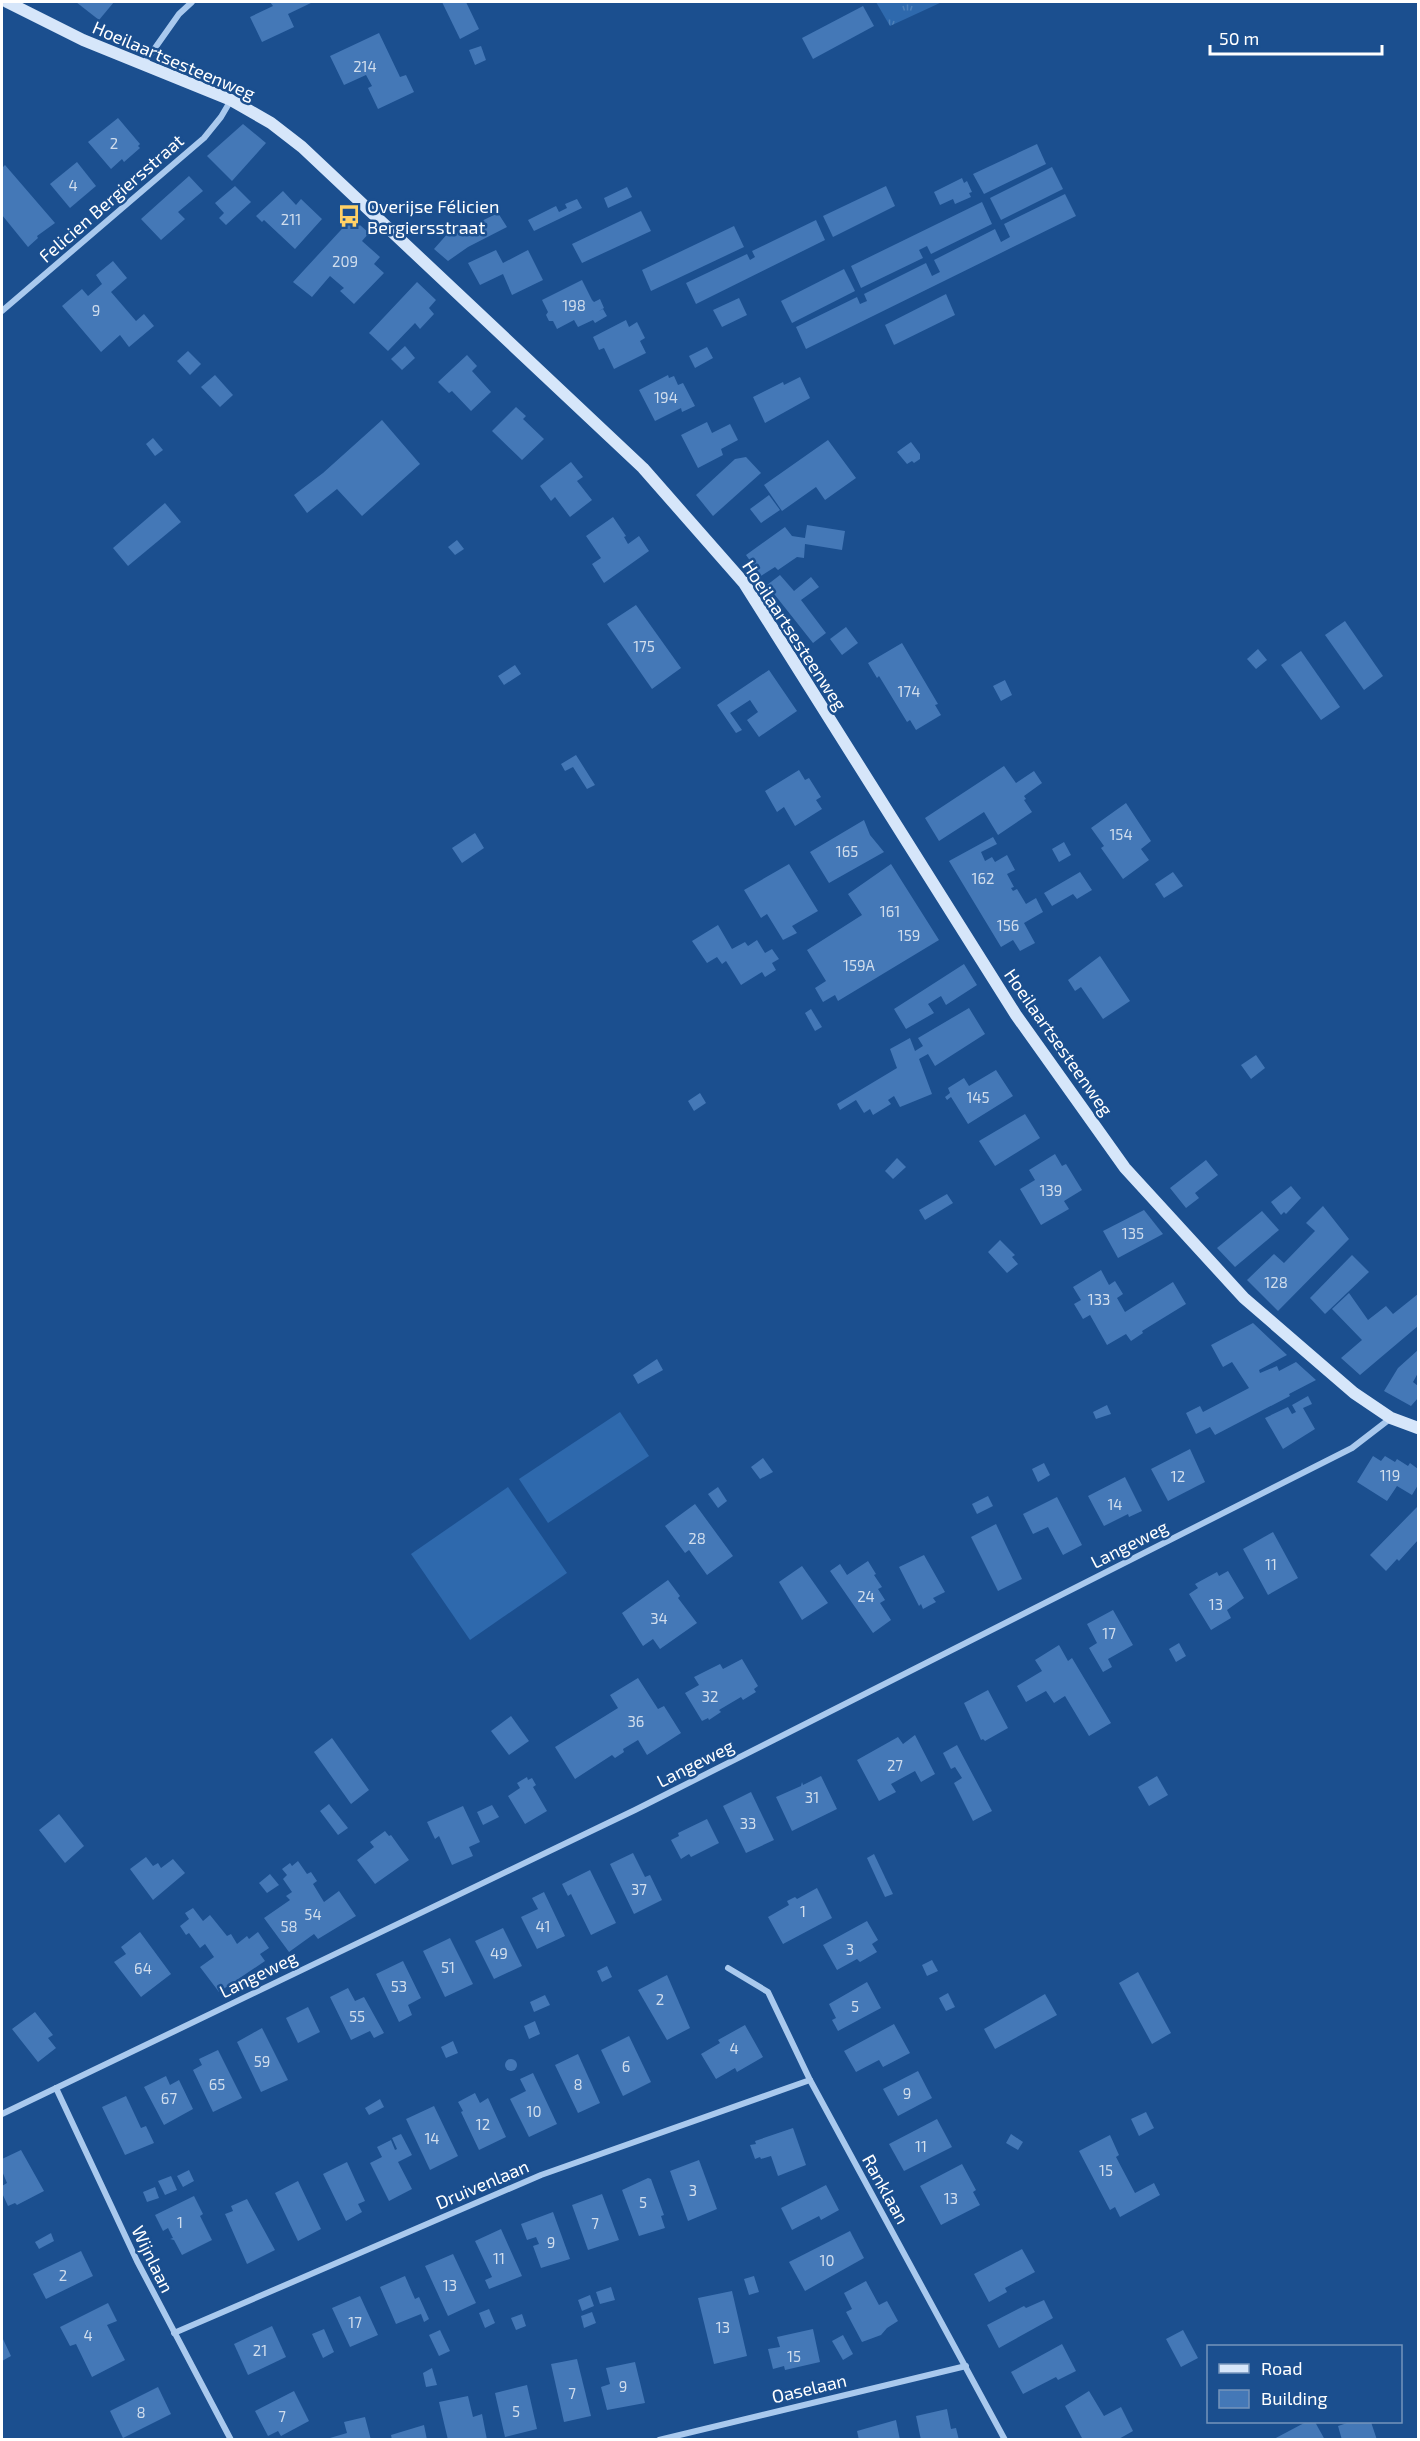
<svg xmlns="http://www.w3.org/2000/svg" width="1420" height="2441" viewBox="0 0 1420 2441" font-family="'Exo 2',sans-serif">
<defs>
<pattern id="grass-tufts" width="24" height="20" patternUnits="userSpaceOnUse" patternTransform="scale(1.5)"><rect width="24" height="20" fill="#2e69ad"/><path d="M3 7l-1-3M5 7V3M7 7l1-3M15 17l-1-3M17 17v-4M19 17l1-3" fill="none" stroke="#4d80b9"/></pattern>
</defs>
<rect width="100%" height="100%" fill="#1b4f8f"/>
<path fill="url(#grass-tufts)" d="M876,2H942L890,26Z"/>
<g fill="#2e69ad">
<path d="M620,1412L649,1456L548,1523L519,1479Z"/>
<path d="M508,1487L567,1573L470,1640L411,1554Z"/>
</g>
<g fill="#4478b7">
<path d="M76,2H114L99,20Z"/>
<path d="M270,2H313L288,14L294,27L262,42L250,17L273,6Z"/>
<path d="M442,2H466L479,29L460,39Z"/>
<path d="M863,6L874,26L813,59L802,38Z"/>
<path d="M379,33L400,77L406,75L414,92L378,109L368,88L372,86L366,75L344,85L330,56Z"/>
<path d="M481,46L486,60L475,65L469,50Z"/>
<path d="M118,118L140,144L138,146L140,148L124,162L122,159L111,169L88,142Z"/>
<path d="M243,124L266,143L232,181L207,156Z"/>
<path d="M1037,144L1046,164L984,194L973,174Z"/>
<path d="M77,162L96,186L70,208L50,184Z"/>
<path d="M5,165L55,223L37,236L38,238L28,247L2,215V168Z"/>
<path d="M1052,167L1063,189L1001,220L990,198Z"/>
<path d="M189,176L203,191L178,212L185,219L161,240L141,219Z"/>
<path d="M962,178L964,183L967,181L972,192L969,193L971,197L955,204L953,199L940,205L934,192Z"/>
<path d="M235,186L251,202L226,225L219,218L224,213L215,203Z"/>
<path d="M886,186L895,206L833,237L823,216Z"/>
<path d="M627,187L632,197L608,208L604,198Z"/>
<path d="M283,191L296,205L301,199L322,219L295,249L264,220L262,222L256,216Z"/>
<path d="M1065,194L1076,216L806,349L796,327L857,297L860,304L867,301L864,294L926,263L932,276L940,272L934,260L995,229L1001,242L1010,237L1004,224Z"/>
<path d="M577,199L582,208L534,231L528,220L556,206L559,212L567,208L565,204Z"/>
<path d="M982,202L992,224L931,254L927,246L919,250L923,258L861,288L851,266Z"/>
<path d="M641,211L651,231L582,263L572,244Z"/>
<path d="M498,213L507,227L468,247L448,261L434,249L449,232L453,235Z"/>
<path d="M352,218L369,233L362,241L380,257L374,264L384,273L354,304L340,291L344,288L330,276L312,297L293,282Z"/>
<path d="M816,220L825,240L696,304L686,283L747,254L750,260L755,257L752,251Z"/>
<path d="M734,226L744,247L651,291L642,270Z"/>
<path d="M496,250L503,263L528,250L543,280L512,295L503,274L480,285L468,263Z"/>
<path d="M113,261L127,278L111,292L136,321L144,314L154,326L129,347L120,335L101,352L62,306L82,289L88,296L102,284L96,275Z"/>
<path d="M844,269L855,291L792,323L781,301Z"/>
<path d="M582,280L592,300L594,302L600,299L604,308L599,311L603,309L607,316L595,323L593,320L578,327L574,320L557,329L553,321H549L546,315L548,312L542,300Z"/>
<path d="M417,282L436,300L429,308L434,314L420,329L415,323L388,351L369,333Z"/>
<path d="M946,294L955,315L894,345L885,325Z"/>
<path d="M739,298L747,315L722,327L713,310Z"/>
<path d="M626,320L629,327L637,322L645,338L640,341L646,353L614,369L604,348L599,350L593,337Z"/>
<path d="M405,346L415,358L402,370L391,359Z"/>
<path d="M707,347L713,358L695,368L689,356Z"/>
<path d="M188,351L201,364L190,375L177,361Z"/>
<path d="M467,355L477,366L472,371L491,392L471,411L452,391L449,393L438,382Z"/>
<path d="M215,375L233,395L220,407L201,387Z"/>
<path d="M668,375L669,378L674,376L678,385L683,383L695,406L682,412L681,408L655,421L639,390Z"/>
<path d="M800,377L810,398L765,423L753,397L783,382L784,385Z"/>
<path d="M516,407L526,416L523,419L544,439L522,460L492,431Z"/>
<path d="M382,420L420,464L362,516L337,489L307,513L294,495L323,473Z"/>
<path d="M707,422L712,433L730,424L738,440L721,449L723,455L698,468L681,435Z"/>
<path d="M153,438L163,450L155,456L146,444Z"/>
<path d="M828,440L856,478L825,500L816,487L782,511L764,485Z"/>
<path d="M911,442L920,454V459L914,463L912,461L907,464L897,452Z"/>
<path d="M746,457L761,473L713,516L696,495L735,459Z"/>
<path d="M571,462L583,477L577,481L592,500L570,517L555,497L551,501L540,486Z"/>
<path d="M769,495L780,510L761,523L750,509Z"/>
<path d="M165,503L181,522L128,566L113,548Z"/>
<path d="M613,517L626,536L624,537L628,544L639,536L649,551L604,583L592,564L601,558L586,536Z"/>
<path d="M807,525L845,531L842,550L805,544L804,558L797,557L778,570L775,567L761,576L746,555L785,527L792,536L805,538Z"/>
<path d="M457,540L464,549L455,555L448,547Z"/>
<path d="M780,575L794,591L811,577L819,587L801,600L826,633L813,643L767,585Z"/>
<path d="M636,605L681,668L652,689L607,624Z"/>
<path d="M1345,621L1383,676L1364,690L1325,635Z"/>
<path d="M846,627L858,643L842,655L830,639Z"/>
<path d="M902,643L938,704L935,705L941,715L916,730L910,720L907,722L879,676L877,678L868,663Z"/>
<path d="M1258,649L1267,660L1256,669L1247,659Z"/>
<path d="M1301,651L1340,707L1321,720L1281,665Z"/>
<path d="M515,665L521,674L504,685L498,676Z"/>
<path d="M769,670L797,711L759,737L747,720L758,712L750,700L730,713L742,730L736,733L717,705Z"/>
<path d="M1005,680L1012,695L1001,701L993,686Z"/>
<path d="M576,755L595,785L587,789L573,767L565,771L561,764Z"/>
<path d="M1004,766L1016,783L1034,771L1042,783L1024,796L1026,799L1024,800L1032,812L998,835L984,812L939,841L925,818Z"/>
<path d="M799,770L805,780L809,778L821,797L816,800L822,809L795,826L784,807L777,812L765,791Z"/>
<path d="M1126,803L1151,841L1141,849L1149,860L1123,879L1101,848L1104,846L1091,828Z"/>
<path d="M864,820L870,835L884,852L829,883L810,852Z"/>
<path d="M475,833L484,848L462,863L452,848Z"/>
<path d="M993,837L997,844L981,852L985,861L992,857L995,862L1007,855L1015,870L1007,874L1014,887L1011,888L1013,891L1017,889L1026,904L1036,898L1043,912L1024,923L1035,943L1020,951L1013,940L1001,947L949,861Z"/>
<path d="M1064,842L1071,855L1059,862L1052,849Z"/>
<path d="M789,864L818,911L792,926L797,933L783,940L767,914L761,918L744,890Z"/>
<path d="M891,864L939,940L838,1001L835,995L823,1002L815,988L826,981L807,950L862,915L848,894Z"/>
<path d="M1080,872L1092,890L1077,899L1073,894L1052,906L1044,893Z"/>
<path d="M1173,872L1183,886L1164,898L1155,884Z"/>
<path d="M718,925L732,949L745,942L748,946L757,940L765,953L772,949L779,959L772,963L776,970L765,977L762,972L741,985L726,961L722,964L717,957L707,963L692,941Z"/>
<path d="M1100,956L1130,1001L1103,1019L1081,987L1075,991L1068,980Z"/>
<path d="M964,964L977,985L946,1005L941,996L928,1004L934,1013L906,1029L894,1009Z"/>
<path d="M969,1008L985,1034L935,1066L928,1054L919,1059L932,1094L900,1107L894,1096L888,1100L891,1104L873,1115L870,1109L864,1113L856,1100L840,1110L837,1104L897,1068L890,1049L910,1038L915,1051L923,1046L918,1038Z"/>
<path d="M811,1009L822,1027L815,1031L805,1013Z"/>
<path d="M1256,1055L1265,1068L1251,1079L1241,1065Z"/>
<path d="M996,1070L1013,1096L968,1124L951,1097L947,1100L945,1097L950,1093L948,1088L964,1078L969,1086Z"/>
<path d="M700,1093L706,1103L694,1111L688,1101Z"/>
<path d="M1025,1114L1040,1138L995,1166L979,1141Z"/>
<path d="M1055,1154L1062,1166L1066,1164L1082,1190L1064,1201L1069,1209L1041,1225L1020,1189L1035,1180L1029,1170Z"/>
<path d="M897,1158L906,1167L893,1179L885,1171Z"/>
<path d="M1206,1160L1218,1175L1195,1193L1199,1198L1186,1208L1170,1188Z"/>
<path d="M1291,1186L1301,1198L1286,1214L1284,1212L1281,1215L1271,1202Z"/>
<path d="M947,1194L953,1203L925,1220L919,1210Z"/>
<path d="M1323,1206L1349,1239L1278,1311L1247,1280L1274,1254L1284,1263L1315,1231L1306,1223Z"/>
<path d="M1144,1210L1163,1234L1118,1258L1103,1231Z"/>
<path d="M1262,1211L1279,1230L1235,1267L1217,1248Z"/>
<path d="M1000,1240L1015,1255L1012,1257L1018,1264L1007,1273L988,1252Z"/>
<path d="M1352,1255L1369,1272L1325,1314L1310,1298Z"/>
<path d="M1101,1270L1109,1285L1115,1281L1123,1294L1117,1298L1125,1312L1173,1282L1186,1304L1142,1331L1143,1333L1131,1341L1126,1334L1107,1345L1090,1315L1083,1319L1074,1304L1081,1300L1073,1287Z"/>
<path d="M1349,1293L1368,1320L1386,1306L1393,1314L1418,1294V1326L1360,1375L1341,1358L1362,1340L1332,1309Z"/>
<path d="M1253,1323L1287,1355L1259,1370L1260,1373L1277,1366L1279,1371L1296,1362L1316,1380L1289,1394L1290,1396L1215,1435L1210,1427L1196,1434L1186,1413L1200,1406L1203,1412L1249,1388L1232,1362L1223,1367L1211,1345Z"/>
<path d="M1418,1350V1373L1413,1382L1418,1386V1398L1411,1406L1384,1391L1398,1368Z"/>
<path d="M657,1359L663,1370L638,1384L633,1375Z"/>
<path d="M1308,1396L1312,1404L1303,1408L1315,1429L1283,1449L1265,1418L1288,1407L1292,1414L1296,1412L1292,1405Z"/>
<path d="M1107,1405L1111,1414L1096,1419L1093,1412Z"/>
<path d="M1190,1449L1205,1482L1168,1501L1151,1469Z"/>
<path d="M1373,1456L1381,1461L1385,1456L1395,1462L1397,1459L1408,1466L1410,1463L1418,1469V1485L1412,1495L1397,1486L1387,1501L1357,1482Z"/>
<path d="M763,1458L773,1472L760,1479L751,1467Z"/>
<path d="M1044,1463L1050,1475L1038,1482L1032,1469Z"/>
<path d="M1125,1477L1142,1511L1129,1517L1128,1514L1104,1526L1088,1496Z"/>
<path d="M718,1487L727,1501L718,1508L708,1494Z"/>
<path d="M988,1496L993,1506L977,1514L972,1504Z"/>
<path d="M1057,1497L1082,1545L1063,1555L1048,1527L1033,1534L1023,1514Z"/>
<path d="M695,1504L733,1556L707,1575L689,1550L685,1553L665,1526Z"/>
<path d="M1418,1506V1540L1399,1561L1397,1559L1386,1571L1370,1555Z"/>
<path d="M996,1524L1022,1579L998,1591L971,1537Z"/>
<path d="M1273,1532L1298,1578L1268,1595L1243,1549Z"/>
<path d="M924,1555L945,1592L933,1598L936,1602L923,1609L921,1604L919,1606L899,1567Z"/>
<path d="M868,1561L876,1574L874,1575L882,1587L878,1589L885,1600L880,1603L891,1620L873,1633L830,1571L840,1564L847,1575Z"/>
<path d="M802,1566L828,1603L802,1620L779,1582Z"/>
<path d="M1228,1571L1244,1598L1227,1610L1231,1618L1211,1630L1189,1594L1198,1588L1195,1584L1217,1572L1219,1576Z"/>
<path d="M668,1580L680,1596L678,1598L697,1623L660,1649L653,1639L643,1646L622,1613Z"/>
<path d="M1113,1610L1133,1645L1108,1659L1112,1667L1103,1672L1089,1648L1097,1643L1087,1624Z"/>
<path d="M1179,1643L1186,1656L1176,1662L1169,1649Z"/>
<path d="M1059,1645L1068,1661L1072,1658L1111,1723L1089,1736L1065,1696L1054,1703L1046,1691L1026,1702L1017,1686L1042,1671L1035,1660Z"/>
<path d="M742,1659L758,1686L754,1689L756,1692L743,1700L741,1697L719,1710L721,1712L709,1720L708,1718L702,1721L685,1693L699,1685L694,1677L720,1664L723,1669Z"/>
<path d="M638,1678L658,1709L664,1706L681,1733L647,1755L638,1740L623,1749L624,1752L615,1758L612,1755L575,1779L555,1747L618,1708L610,1695Z"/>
<path d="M988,1690L1008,1728L985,1741L983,1739L981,1740L964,1703Z"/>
<path d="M511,1716L529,1741L509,1755L491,1731Z"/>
<path d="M915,1735L935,1774L921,1782L915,1771L891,1784L896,1792L879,1801L857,1760L898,1737L903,1744Z"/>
<path d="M332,1738L369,1790L351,1804L314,1752Z"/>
<path d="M957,1745L992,1811L973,1821L954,1783L962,1778L955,1767L951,1769L943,1753Z"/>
<path d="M821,1776L837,1809L792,1831L776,1797L801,1786L802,1782L803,1785Z"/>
<path d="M1157,1776L1168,1795L1149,1806L1138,1787Z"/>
<path d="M527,1777L528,1780L532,1778L536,1785L533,1787L547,1811L525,1824L508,1796L520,1788L517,1783Z"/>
<path d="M751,1792L774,1840L746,1853L723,1806Z"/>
<path d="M329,1804L348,1828L338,1835L320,1811Z"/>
<path d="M492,1805L499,1817L483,1825L477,1812Z"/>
<path d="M463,1806L480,1842L469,1847L473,1856L452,1865L439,1836L435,1839L427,1822Z"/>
<path d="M59,1814L84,1846L65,1863L39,1830Z"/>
<path d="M707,1819L719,1843L691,1857L689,1854L681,1859L671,1840L679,1836L678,1833Z"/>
<path d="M385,1831L389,1836L391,1835L409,1860L375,1884L357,1860L374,1847L370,1842Z"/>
<path d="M633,1853L645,1877L650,1875L662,1900L634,1914L610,1864Z"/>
<path d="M874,1854L893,1894L885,1897L867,1858Z"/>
<path d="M146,1857L153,1866L158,1863L161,1868L173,1859L185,1873L153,1900L130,1869Z"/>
<path d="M298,1861L307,1874L311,1872L317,1881L313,1884L324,1902L339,1891L356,1916L318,1939L314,1934L289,1952L264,1918L290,1900L286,1896L292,1892L283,1879L287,1875L282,1869L290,1863L292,1866Z"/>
<path d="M590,1870L616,1923L591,1935L571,1894L568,1896L562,1884Z"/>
<path d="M270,1874L279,1885L267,1893L259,1883Z"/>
<path d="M817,1888L832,1918L783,1944L768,1917L789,1905L787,1901L795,1897L797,1899Z"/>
<path d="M544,1892L565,1936L537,1949L521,1917L538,1909L532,1898Z"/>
<path d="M193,1908L203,1921L210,1915L227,1936L231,1934L237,1944L247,1936L249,1939L258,1932L269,1948L260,1954L265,1961L219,1992L200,1967L214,1957L205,1944L200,1948L189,1933L186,1935L180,1926L189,1919L185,1913Z"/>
<path d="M867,1921L878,1940L872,1944L877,1952L860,1962L857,1959L837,1970L823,1945Z"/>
<path d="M503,1928L522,1966L494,1979L475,1941Z"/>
<path d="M140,1932L171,1974L141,1997L114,1962L126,1954L121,1947Z"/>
<path d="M450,1938L473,1984L445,1997L423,1951Z"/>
<path d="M932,1960L938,1971L927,1976L922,1965Z"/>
<path d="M403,1961L421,1998L408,2005L412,2015L399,2022L376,1974Z"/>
<path d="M607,1966L612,1977L602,1982L597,1971Z"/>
<path d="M1138,1972L1171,2033L1152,2044L1119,1983Z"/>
<path d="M667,1975L690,2028L667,2040L638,1990Z"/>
<path d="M867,1982L881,2008L838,2031L832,2020L836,2018L829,2004Z"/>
<path d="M348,1988L355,2001L364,1997L384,2033L374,2038L370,2031L351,2040L330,1997Z"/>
<path d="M948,1993L955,2007L946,2011L939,1998Z"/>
<path d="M1045,1994L1057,2015L995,2049L984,2029Z"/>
<path d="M545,1995L550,2005L534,2012L530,2002Z"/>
<path d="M308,2007L320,2032L298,2043L286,2018Z"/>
<path d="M35,2012L53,2035L48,2038L56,2048L38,2062L12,2029Z"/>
<path d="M535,2021L540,2034L529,2039L524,2026Z"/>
<path d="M894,2024L910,2053L883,2067L879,2060L856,2072L844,2051Z"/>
<path d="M745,2025L763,2057L737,2072L735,2068L716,2079L701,2054L720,2043L718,2040Z"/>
<path d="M262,2028L288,2080L261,2092L237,2042Z"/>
<path d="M629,2036L651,2082L623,2096L601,2050Z"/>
<path d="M453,2041L458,2053L446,2058L441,2047Z"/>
<path d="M218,2050L242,2098L213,2112L193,2070L202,2065L199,2059Z"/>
<path d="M578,2054L600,2103L578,2113L555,2065Z"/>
<circle cx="511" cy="2065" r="6"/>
<path d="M918,2071L932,2098L898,2116L883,2089Z"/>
<path d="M533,2073L557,2124L529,2137L510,2099L526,2091L520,2079Z"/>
<path d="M166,2076L170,2085L179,2080L193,2109L164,2125L144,2087Z"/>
<path d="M475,2093L480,2103L488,2098L506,2137L479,2150L461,2112L463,2111L458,2102Z"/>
<path d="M126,2096L141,2128L146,2126L154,2143L125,2155L102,2107Z"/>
<path d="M380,2099L384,2107L369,2115L365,2108Z"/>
<path d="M434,2106L458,2156L430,2170L406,2119Z"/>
<path d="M1146,2112L1154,2128L1139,2136L1131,2119Z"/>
<path d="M937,2119L952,2147L904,2171L889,2144Z"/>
<path d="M793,2128L806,2165L778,2176L771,2156L761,2159L760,2157L755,2159L750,2145L756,2144L755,2141Z"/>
<path d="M401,2134L412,2155L398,2162L412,2189L389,2201L370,2163L382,2157L377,2147L391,2140L395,2150L397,2149L392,2138Z"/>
<path d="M1011,2134L1023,2142L1018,2150L1006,2143Z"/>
<path d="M1110,2135L1119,2155L1116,2157L1135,2193L1154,2183L1160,2195L1120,2217L1115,2207L1110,2210L1079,2151Z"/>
<path d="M21,2150L44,2191L17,2205L15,2203L8,2206L2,2193V2186L7,2183L2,2171V2159Z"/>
<path d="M699,2160L717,2209L688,2221L670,2171Z"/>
<path d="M347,2162L365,2201L358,2204L362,2212L346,2221L323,2174Z"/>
<path d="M962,2164L976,2190L973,2192L980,2205L941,2225L920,2186Z"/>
<path d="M189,2170L194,2181L183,2187L177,2176Z"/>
<path d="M171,2176L177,2190L165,2195L158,2181Z"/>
<path d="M648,2178L651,2179L664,2215L661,2216L665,2228L639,2236L622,2190Z"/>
<path d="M298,2181L321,2229L298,2241L275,2193Z"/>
<path d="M826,2185L839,2210L821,2220L819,2216L792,2230L781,2208Z"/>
<path d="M155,2187L159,2198L147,2202L143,2192Z"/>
<path d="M602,2194L619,2240L588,2250L572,2205Z"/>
<path d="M194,2196L203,2214L200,2216L212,2240L182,2255L174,2240L170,2239L173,2238L168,2228L163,2231L155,2215Z"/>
<path d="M247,2199L275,2250L247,2264L225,2214L233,2211L231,2206Z"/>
<path d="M553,2212L570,2259L541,2268L533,2246L539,2244L536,2237L527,2240L521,2224Z"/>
<path d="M501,2229L522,2276L489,2289L485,2280L492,2277L475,2241Z"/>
<path d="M850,2231L864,2258L805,2291L789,2262Z"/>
<path d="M51,2233L54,2241L39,2249L35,2242Z"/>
<path d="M1022,2249L1035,2272L1005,2288L1007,2292L989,2302L974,2274Z"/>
<path d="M81,2251L93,2276L46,2299L33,2274Z"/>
<path d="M453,2254L476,2303L448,2316L425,2266Z"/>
<path d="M405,2276L415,2299L419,2297L429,2319L424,2322L421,2314L396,2324L380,2287Z"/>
<path d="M754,2276L759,2292L749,2295L744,2279Z"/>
<path d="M866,2281L879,2305L887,2301L898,2321L887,2328L881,2335L862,2342L846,2312L852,2309L844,2293Z"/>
<path d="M611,2287L615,2300L600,2304L596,2292Z"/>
<path d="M732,2291L747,2356L714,2364L698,2298Z"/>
<path d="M590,2295L594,2306L582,2311L578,2300Z"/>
<path d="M360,2296L378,2335L350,2347L332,2308Z"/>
<path d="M1044,2300L1053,2318L999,2348L987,2325L1024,2306L1026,2308Z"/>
<path d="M108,2303L117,2321L107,2325L125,2360L92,2377L76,2344L70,2346L60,2327Z"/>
<path d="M489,2309L495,2323L485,2328L479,2313Z"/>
<path d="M592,2312L596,2323L584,2328L581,2316Z"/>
<path d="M522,2314L526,2326L516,2330L511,2318Z"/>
<path d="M272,2326L286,2357L248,2375L234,2344Z"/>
<path d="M324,2329L334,2352L323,2358L312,2334Z"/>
<path d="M813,2329L820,2362L785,2370L784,2366L773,2369L768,2349L780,2347L777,2337Z"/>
<path d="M440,2330L450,2351L439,2356L429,2335Z"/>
<path d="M1183,2330L1198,2358L1181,2367L1166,2339Z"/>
<path d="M843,2335L853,2354L843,2360L832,2341Z"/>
<path d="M2,2337L11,2356L2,2361Z"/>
<path d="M1062,2344L1076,2371L1058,2380L1056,2377L1023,2394L1011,2372Z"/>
<path d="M577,2359L591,2416L564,2422L551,2364Z"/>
<path d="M635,2362L645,2403L607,2410L601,2387L610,2384L606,2368Z"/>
<path d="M432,2368L437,2385L426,2387L423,2373Z"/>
<path d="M527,2385L537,2429L505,2437L495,2393Z"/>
<path d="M158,2387L171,2414L123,2438L110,2411Z"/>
<path d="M294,2391L309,2421L281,2436L278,2431L268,2436L255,2411Z"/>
<path d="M1089,2391L1104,2416L1121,2407L1133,2431L1117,2440H1083L1065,2406Z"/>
<path d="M468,2396L473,2417L482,2414L487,2440H448L439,2402Z"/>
<path d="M947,2409L951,2429L956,2428L959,2440H921L916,2416Z"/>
<path d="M365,2417L371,2440H323L347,2433L344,2422Z"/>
<path d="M896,2420L900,2440H859L857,2431Z"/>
<path d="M1306,2422H1315L1325,2440H1272Z"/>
<path d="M1350,2422H1371L1377,2440H1342L1338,2426Z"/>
<path d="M424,2425L427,2440H392L391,2435Z"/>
</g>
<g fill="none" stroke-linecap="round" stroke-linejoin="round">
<g stroke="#a9c9ee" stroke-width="6">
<path d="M143,65L179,14L192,2"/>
<path d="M2,311L204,138L221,117L231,100"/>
<path d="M728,1968L768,1992L810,2080L1005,2440"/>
<path d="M56,2088L137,2261L231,2440"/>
<path d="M2,2114L635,1810L1352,1448L1391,1418"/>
<path d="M174,2333L541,2175L810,2080"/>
<path d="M659,2440L966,2366"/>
</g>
<path stroke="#d6e6fa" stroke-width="12" d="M7,2L83,40L231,100L271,123L302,147L643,468L744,583L1016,1015L1125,1168L1244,1298L1354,1393L1391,1418L1418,1428"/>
</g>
<defs>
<g id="bus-bare" transform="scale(1.8)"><path d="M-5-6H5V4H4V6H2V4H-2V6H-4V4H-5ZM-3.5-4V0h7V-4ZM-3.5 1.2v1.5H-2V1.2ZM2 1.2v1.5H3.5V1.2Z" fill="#ffd166" stroke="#1b4f8f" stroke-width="2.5" paint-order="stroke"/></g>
</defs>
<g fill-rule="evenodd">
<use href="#bus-bare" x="349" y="216"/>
</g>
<g text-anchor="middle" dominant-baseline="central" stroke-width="5" stroke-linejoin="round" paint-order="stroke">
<g font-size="15" fill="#d0dded">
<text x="365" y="66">214</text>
<text x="114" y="143">2</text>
<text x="73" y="185">4</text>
<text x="291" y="219">211</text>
<text x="345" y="261">209</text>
<text x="574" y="305">198</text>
<text x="96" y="310">9</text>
<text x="666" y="397">194</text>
<text x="644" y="646">175</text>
<text x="909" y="691">174</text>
<text x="1121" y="834">154</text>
<text x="847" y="851">165</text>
<text x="983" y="878">162</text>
<text x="890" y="911">161</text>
<text x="1008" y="925">156</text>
<text x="909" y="935">159</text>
<text x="859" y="965">159A</text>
<text x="978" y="1097">145</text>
<text x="1051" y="1190">139</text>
<text x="1133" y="1233">135</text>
<text x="1276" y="1282">128</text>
<text x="1099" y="1299">133</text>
<text x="1390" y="1475">119</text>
<text x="1178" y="1476">12</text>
<text x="1115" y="1504">14</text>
<text x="697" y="1538">28</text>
<text x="1271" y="1564">11</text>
<text x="866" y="1596">24</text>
<text x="1216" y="1604">13</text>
<text x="659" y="1618">34</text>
<text x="1109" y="1633">17</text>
<text x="710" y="1696">32</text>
<text x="636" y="1721">36</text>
<text x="895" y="1765">27</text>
<text x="812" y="1797">31</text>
<text x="748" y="1823">33</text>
<text x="639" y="1889">37</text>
<text x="803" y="1911">1</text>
<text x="313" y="1914">54</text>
<text x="289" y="1926">58</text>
<text x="543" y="1926">41</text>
<text x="850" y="1949">3</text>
<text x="499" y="1953">49</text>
<text x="448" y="1967">51</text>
<text x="143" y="1968">64</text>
<text x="399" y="1986">53</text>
<text x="660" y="1999">2</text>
<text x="855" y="2006">5</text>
<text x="357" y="2016">55</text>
<text x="734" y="2048">4</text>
<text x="262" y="2061">59</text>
<text x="626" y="2066">6</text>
<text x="217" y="2084">65</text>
<text x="578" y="2084">8</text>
<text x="907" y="2093">9</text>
<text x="169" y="2098">67</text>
<text x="534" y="2111">10</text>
<text x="483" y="2124">12</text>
<text x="432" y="2138">14</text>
<text x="921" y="2146">11</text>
<text x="1106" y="2170">15</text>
<text x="693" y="2190">3</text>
<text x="951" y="2198">13</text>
<text x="643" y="2202">5</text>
<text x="180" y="2222">1</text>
<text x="595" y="2223">7</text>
<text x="551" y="2242">9</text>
<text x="499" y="2258">11</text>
<text x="827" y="2260">10</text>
<text x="63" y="2275">2</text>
<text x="450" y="2285">13</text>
<text x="355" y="2322">17</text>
<text x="723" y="2327">13</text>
<text x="88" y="2335">4</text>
<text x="260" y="2350">21</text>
<text x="794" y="2356">15</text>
<text x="623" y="2386">9</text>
<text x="572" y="2393">7</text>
<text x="516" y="2411">5</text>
<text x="141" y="2412">8</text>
<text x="282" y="2416">7</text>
</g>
<g font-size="18" fill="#fff" stroke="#1b4f8f">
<text transform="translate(174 60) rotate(23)">Hoeilaartsesteenweg</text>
<text transform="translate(111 198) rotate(-41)">Felicien Bergiersstraat</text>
<text transform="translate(795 635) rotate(57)">Hoeilaartsesteenweg</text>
<text transform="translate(1059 1042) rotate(55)">Hoeilaartsesteenweg</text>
<text transform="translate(1129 1544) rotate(-27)">Langeweg</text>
<text transform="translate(695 1763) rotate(-27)">Langeweg</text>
<text transform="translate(258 1974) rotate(-26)">Langeweg</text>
<text transform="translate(482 2184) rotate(-23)">Druivenlaan</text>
<text transform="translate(886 2189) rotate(61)">Ranklaan</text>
<text transform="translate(153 2259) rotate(64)">Wijnlaan</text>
<text transform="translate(809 2388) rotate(-13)">Oaselaan</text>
</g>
<g font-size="18" fill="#fff" stroke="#1b4f8f" text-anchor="start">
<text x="367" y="206">Overijse Félicien<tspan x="367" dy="21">Bergiersstraat</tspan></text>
</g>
</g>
<rect width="1420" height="2441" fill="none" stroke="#ffffff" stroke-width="6"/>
<rect x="1207" y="2345" width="195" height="78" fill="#1b4f8f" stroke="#7695bc" stroke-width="1.5"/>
<rect x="1219" y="2364" width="30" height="9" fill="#d6e6fa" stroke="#7695bc" stroke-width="1.5"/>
<text x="1261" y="2375" font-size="18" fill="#ffffff">Road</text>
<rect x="1219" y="2390" width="30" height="18" fill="#4478b7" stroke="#7695bc" stroke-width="1.5"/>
<text x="1261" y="2405" font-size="18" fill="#ffffff">Building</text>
<path d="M1210 45v9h172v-9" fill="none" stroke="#ffffff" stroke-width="3"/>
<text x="1219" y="45" font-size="18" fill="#ffffff" stroke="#1b4f8f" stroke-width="4.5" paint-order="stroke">50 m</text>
</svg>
